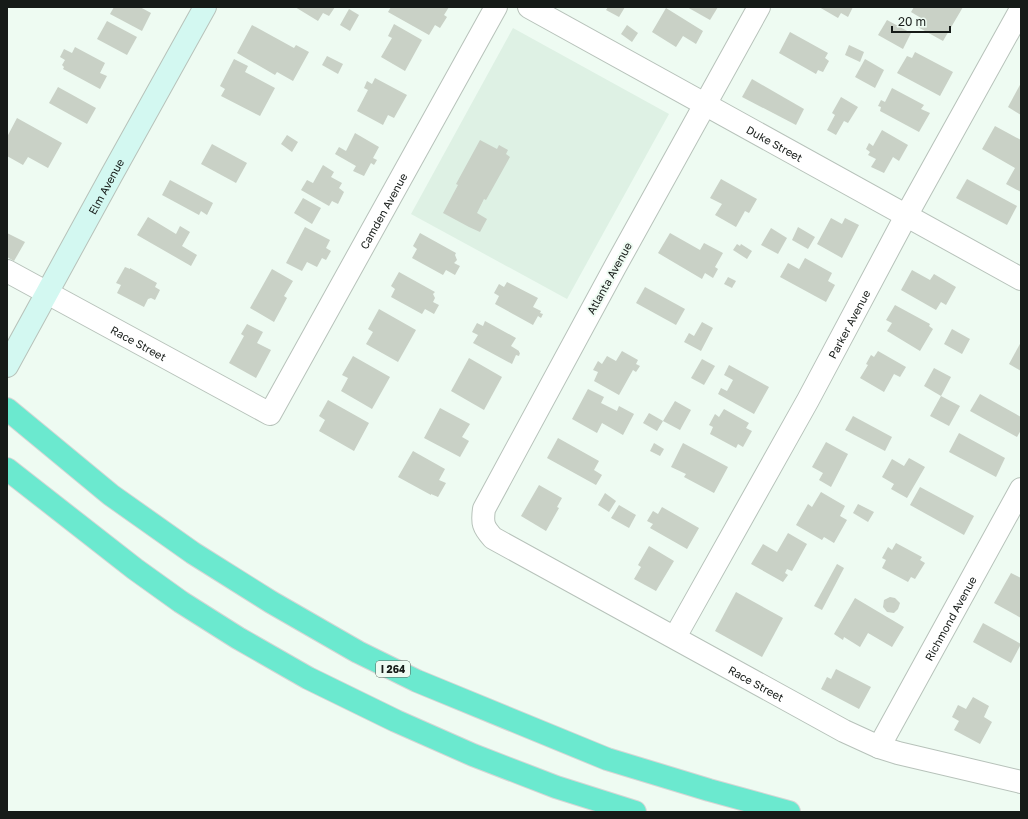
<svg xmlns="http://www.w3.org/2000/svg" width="1028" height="819" viewBox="0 0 1028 819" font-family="'Golos Text',sans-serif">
<rect width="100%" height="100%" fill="#eefbf2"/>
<path fill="#def1e4" d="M513,28L669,114L567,299L411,214Z"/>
<g fill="#c9d1c6">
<path d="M114,7H140L151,13L142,31L110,14Z"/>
<path d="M295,7H335L329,16L323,13L318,21Z"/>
<path d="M391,7H449L444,15L447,17L440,28L435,25L429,35L388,12Z"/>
<path d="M608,7H625L619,17L606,10Z"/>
<path d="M687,7H718L710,20Z"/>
<path d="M819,7H853L848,17L841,13L838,18Z"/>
<path d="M914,7H963L943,41L916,26L921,18L911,12Z"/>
<path d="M666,8L703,31L696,44L683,36L676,47L652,32Z"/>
<path d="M349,9L359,15L350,31L340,25Z"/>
<path d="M887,20L911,33L903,49L878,35Z"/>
<path d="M107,21L137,37L127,55L97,39Z"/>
<path d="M394,24L422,40L405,71L381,57L392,38L388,36Z"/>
<path d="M252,25L294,48L296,45L309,52L293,81L277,72L275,75L237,53Z"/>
<path d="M627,25L638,33L632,42L621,34Z"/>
<path d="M790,32L828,53L825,58L829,61L823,72L818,70L816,74L779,53Z"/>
<path d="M849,45L864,52L860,62L845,55Z"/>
<path d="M75,47L105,63L100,73L107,76L100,89L63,69L64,67L62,65L65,60L60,57L64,49L72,53Z"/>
<path d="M915,52L953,72L940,96L897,73L907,56L912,58Z"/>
<path d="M327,56L343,64L338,74L322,65Z"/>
<path d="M234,59L248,66L245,72L275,88L260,116L221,96L225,89L220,86Z"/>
<path d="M865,59L884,70L875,88L855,77Z"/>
<path d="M375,78L407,95L394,118L388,115L383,125L357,111L368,90L364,88L367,81L372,84Z"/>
<path d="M752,79L804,109L796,125L742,97Z"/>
<path d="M1021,83V115L1008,107Z"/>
<path d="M58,87L96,108L87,124L49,103Z"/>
<path d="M892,88L924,105L921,109L930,113L919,132L880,111L881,107L878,106L881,100L885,102Z"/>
<path d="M841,97L858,107L848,123L844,121L836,135L827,130L835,115L832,113Z"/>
<path d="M17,118L62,143L48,168L28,157L23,165L7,156V137Z"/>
<path d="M995,126L1021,140V192L1006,184L1015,168L982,149Z"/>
<path d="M882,130L908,145L899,161L893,157L884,173L871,167L876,159L868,155L870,152L866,149L869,143L873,146Z"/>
<path d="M355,133L379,147L373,158L377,160L374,165L371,163L364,176L353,171L356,166L335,154L339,147L346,151Z"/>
<path d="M287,135L298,142L292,152L281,144Z"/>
<path d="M480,140L497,149L499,145L508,150L506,154L510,157L486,200L484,199L477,213L487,219L480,232L469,227L443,213L458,185L456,184Z"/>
<path d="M212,144L247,163L236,183L201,164Z"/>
<path d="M323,165L334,172L331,177L342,183L339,188L344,192L338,204L332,201L329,206L301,190L307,180L313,183Z"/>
<path d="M721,179L757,199L749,213L745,211L736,227L715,215L722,204L710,198Z"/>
<path d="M967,179L1017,206L1007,225L956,198Z"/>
<path d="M170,180L213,203L207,215L201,211L199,215L162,195Z"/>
<path d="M303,198L321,208L312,224L294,213Z"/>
<path d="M148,217L176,234L180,226L190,232L182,246L197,255L191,266L137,235Z"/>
<path d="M831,218L842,224L845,218L859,225L842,258L817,244Z"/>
<path d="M305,227L330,240L326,248L331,251L326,260L322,258L317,267L307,262L302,271L286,263Z"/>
<path d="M798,227L815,237L808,249L792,240Z"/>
<path d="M771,228L787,238L778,254L761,245Z"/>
<path d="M7,233L25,242L14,261L7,257Z"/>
<path d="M420,233L456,253L455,255L457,260L454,263L460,266L455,275L446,270L443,275L412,258L417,249L413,246Z"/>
<path d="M670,233L700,250L704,243L723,253L715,267L718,269L713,278L705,273L702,279L658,253Z"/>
<path d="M737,244L740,246L741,244L752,251L747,259L733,250Z"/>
<path d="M805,258L832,273L828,281L835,285L826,302L780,277L788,263L799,269Z"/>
<path d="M125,267L130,269V268L157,283L155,287L160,290L155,300L151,298L148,299L144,307L117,293L121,285L116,283Z"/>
<path d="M272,269L293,281L284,296L287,298L274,322L250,308Z"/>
<path d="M912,270L930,280L934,274L956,287L946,305L941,302L936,310L901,290Z"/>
<path d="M399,272L435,292L433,294L435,298L433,302L439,305L434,314L425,309L422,314L391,297L395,289L391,286Z"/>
<path d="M728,277L736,281L732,288L724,284Z"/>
<path d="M507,282L538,298L533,307L541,311L540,313L543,314L541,318L538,316L533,325L495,304L499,296L494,293L499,284L504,287Z"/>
<path d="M645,287L685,309L676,325L636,303Z"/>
<path d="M895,305L930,324L929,326L933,329L920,351L887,331L892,323L886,320Z"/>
<path d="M379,309L416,330L398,362L366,344L373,332L368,329Z"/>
<path d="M485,321L516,338L511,346L519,351V352L520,353L519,356L516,355L512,364L473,343L478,335L472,332L477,323L483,326Z"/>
<path d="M702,322L713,328L701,351L684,342L689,333L694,336Z"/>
<path d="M247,324L263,332L257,343L271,350L256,378L229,363L244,336L241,334Z"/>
<path d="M952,329L970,339L962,354L944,344Z"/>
<path d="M1021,342V371L1009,364Z"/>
<path d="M622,351L638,360L636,364L640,366L636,372L633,370L619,395L594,381L598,372L593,370L598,361L602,364L607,356L616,361Z"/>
<path d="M878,351L906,367L900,377L894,374L884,392L860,378L868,365L866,364L871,355L874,357Z"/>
<path d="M353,356L390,377L372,409L341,391L348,378L342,375Z"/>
<path d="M469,358L502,377L484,410L451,391Z"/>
<path d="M702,359L715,366L704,385L691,378Z"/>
<path d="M729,365L769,387L754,414L718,394L721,388L727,391L733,380L724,375Z"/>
<path d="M934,368L951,377L941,396L924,386Z"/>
<path d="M588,389L604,397L601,403L617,411L619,406L634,414L623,435L602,423L597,433L572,419Z"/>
<path d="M980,394L1021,417V430L1017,437L970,411Z"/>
<path d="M941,396L960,406L949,426L930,416Z"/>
<path d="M328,400L369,423L354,451L319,431L325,420L319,416Z"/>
<path d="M675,401L691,410L680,430L663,421L657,431L643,423L649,413L663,421Z"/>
<path d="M440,408L470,424L462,437L469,441L460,457L424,438Z"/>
<path d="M724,409L749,423L746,428L752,431L743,447L738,444L736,448L710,434L713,427L709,425L715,414L719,417Z"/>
<path d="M853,416L892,437L885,451L845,430Z"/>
<path d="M959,433L1005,458L996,477L949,452Z"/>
<path d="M558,438L599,461L594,470L602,475L596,485L547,458Z"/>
<path d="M826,442L848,454L831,487L819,480L823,473L812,467Z"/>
<path d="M654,443L664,449L660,456L650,451Z"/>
<path d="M683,443L728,467L714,493L684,477L686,474L671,467Z"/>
<path d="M413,451L445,469L439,480L446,483L438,497L431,494V495L398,477Z"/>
<path d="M909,458L925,467L907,498L891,489L894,484L882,477L892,459L904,466Z"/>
<path d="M539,485L562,498L557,507L559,508L546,531L521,516Z"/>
<path d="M920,487L974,516L964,535L910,505Z"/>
<path d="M821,492L845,506L840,516L847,520L834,543L824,537L822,540L796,525L808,504L812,507Z"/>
<path d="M605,493L616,501L609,512L598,505Z"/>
<path d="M858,504L874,512L868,522L853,513Z"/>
<path d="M619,505L636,515L629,528L611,518Z"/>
<path d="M662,507L699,528L687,549L650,528L653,524L647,521L653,511L658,514Z"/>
<path d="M788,533L807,544L792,571L787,569L785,573L788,575L783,582L751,564L763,544L777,552Z"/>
<path d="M896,543L922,557L920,560L925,563L915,579L911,577L908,582L882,568L886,560L882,558L888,547L892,550Z"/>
<path d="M649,546L674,561L656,591L634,579L641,567L638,565Z"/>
<path d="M837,564L844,568L822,610L814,606Z"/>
<path d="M1011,573L1021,578V618L994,603Z"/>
<path d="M736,592L783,618L762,657L715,631Z"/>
<path d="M890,597L895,598L900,603L898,609L894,613L887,612L883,607L884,600Z"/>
<path d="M855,598L904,627L892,647L868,633L860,647L844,637L843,640L834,634Z"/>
<path d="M983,623L1021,644L1011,663L973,642Z"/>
<path d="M836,669L871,687L859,709L821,689L827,677L831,679Z"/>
<path d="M973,697L989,706L984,717L992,722L980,744L954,730L959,721L952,717L958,705L966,709Z"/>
</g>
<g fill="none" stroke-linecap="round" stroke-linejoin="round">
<g stroke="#b7c2ba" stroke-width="24">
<g id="street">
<path id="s1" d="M529,7L1021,279"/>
<path id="s2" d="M759,7L615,267L484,509C482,523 483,527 493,538L844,731L879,747L898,753L1021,782"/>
<path id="s3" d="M7,271L270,414L496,7"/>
<path id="s4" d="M675,637L808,400L906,216L1021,9"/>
<path id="s5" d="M879,747L1021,489"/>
</g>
</g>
<g stroke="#b7c2ba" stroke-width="24">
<g id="secondary">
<path id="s6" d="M7,366L111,176L205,7"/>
</g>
</g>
<g stroke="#d5d6d5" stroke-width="24">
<g id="highway">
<path d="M7,409L111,495L193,553L271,602L358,652L417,681L607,759L709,790L789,812"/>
<path d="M7,469L135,569L181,602L238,638L308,678L396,721L473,755L556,787L635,812"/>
</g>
</g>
<use href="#street" stroke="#fff" stroke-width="22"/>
<use href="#secondary" stroke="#d3f8f1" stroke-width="22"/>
<use href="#highway" stroke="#6be9cf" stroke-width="22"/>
</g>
<g text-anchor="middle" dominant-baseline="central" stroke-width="4" stroke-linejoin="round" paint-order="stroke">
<rect fill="#eefbf2" stroke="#575e59" stroke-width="1" x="376" y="661" width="34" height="16" rx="3"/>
<g font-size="10" font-weight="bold" fill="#161b18">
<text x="393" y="669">I 264</text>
</g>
<g font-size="11" fill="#161b18" stroke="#eefbf2">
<text stroke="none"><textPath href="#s1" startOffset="281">Duke Street</textPath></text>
<text stroke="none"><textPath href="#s6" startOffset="205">Elm Avenue</textPath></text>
<text stroke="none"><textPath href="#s3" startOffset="532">Camden Avenue</textPath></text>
<text transform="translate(609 278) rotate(-61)">Atlanta Avenue</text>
<text stroke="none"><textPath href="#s4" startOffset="358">Parker Avenue</textPath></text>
<text stroke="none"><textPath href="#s3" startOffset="150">Race Street</textPath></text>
<text stroke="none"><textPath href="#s5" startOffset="147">Richmond Avenue</textPath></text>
<text stroke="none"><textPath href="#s2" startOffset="905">Race Street</textPath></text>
</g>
</g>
<rect width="1028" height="819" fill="none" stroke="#161b18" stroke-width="16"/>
<path d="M892 26v6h58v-6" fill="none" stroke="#161b18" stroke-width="2"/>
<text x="898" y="26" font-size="12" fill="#161b18" stroke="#eefbf2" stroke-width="3" paint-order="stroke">20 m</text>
</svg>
